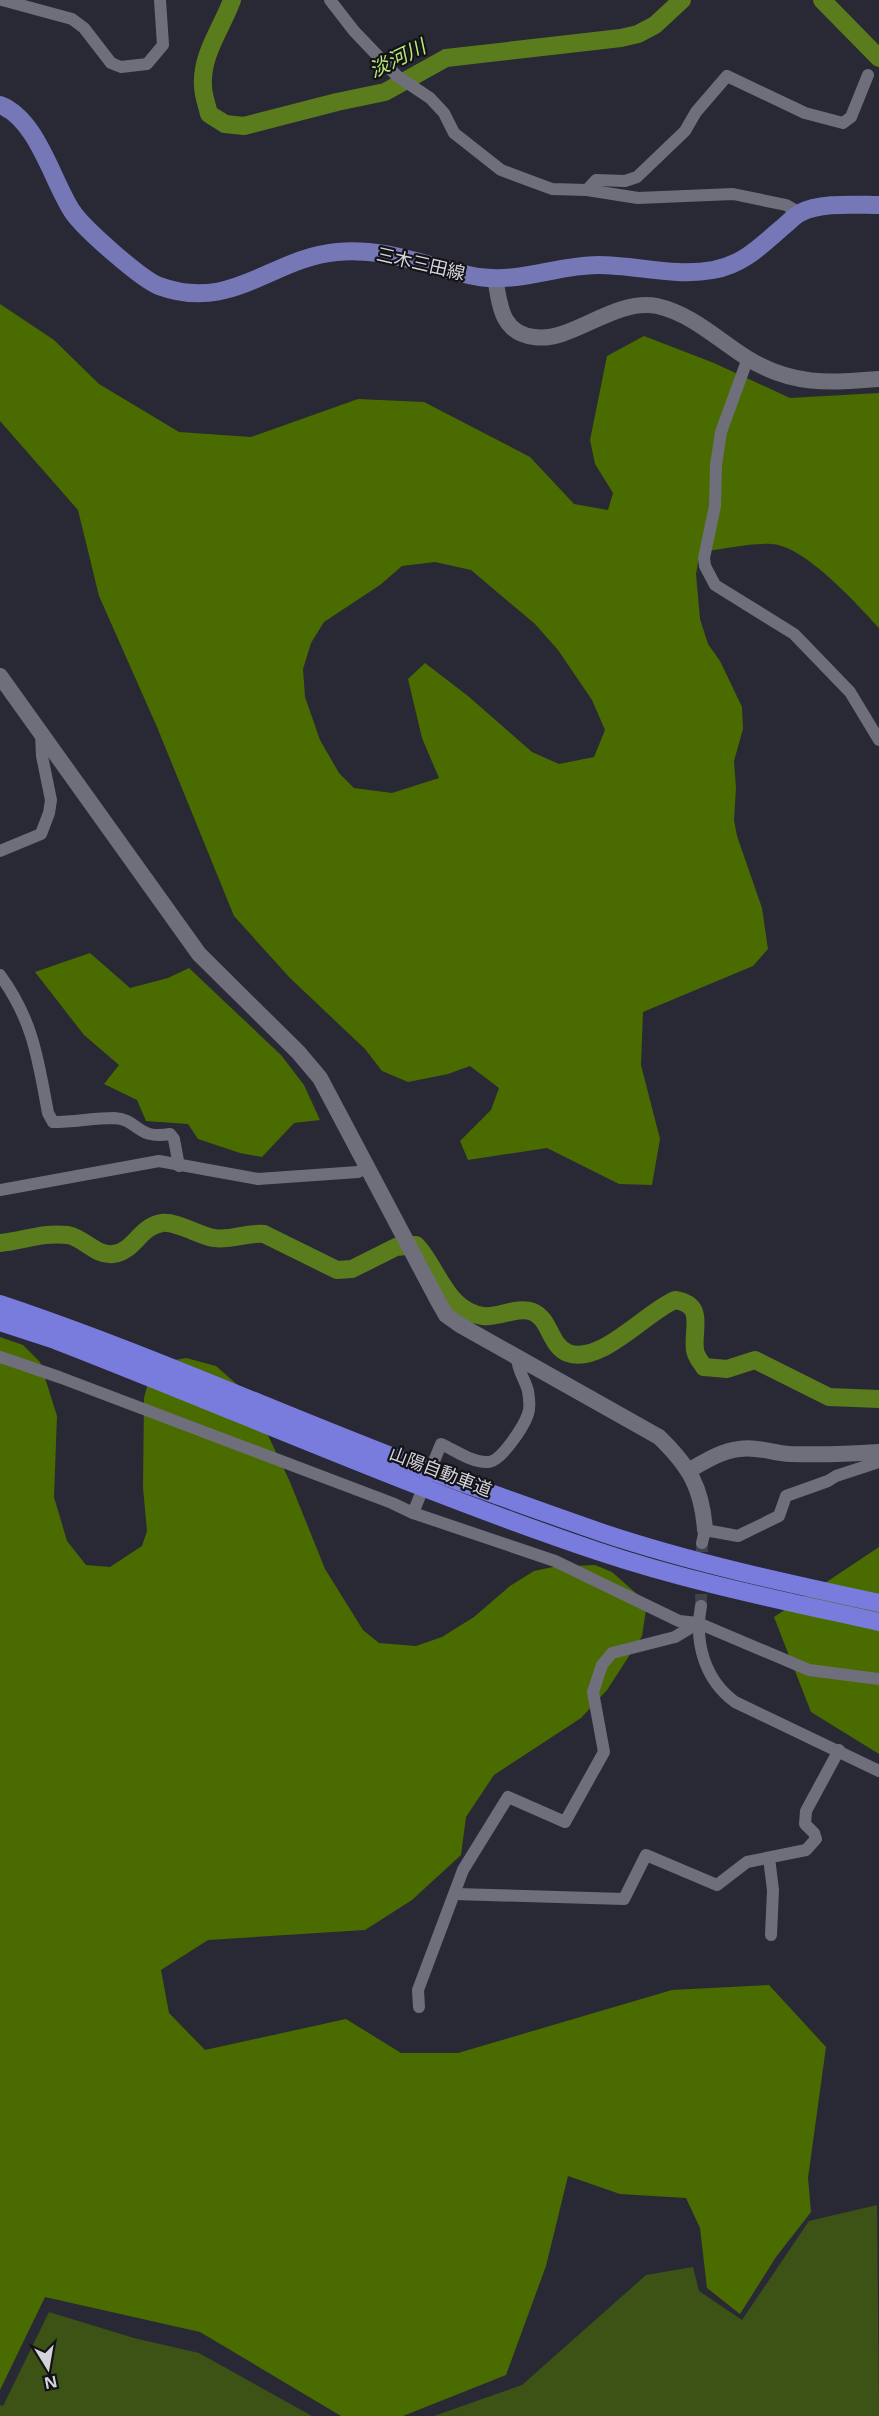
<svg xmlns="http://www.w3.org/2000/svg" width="879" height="2416" viewBox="0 0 879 2416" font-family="'Open Sans','Noto Sans JP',sans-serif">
<rect width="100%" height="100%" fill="#282934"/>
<g fill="#3c5315">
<path d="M877,2205L879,2416H434L522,2385L646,2275L693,2267L699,2291L742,2320L809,2221Z"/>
<path d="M49,2312L134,2338L199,2353L312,2416H0V2405L3,2406Z"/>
</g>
<g fill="#4a6b00" fill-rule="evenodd">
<path d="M0,304L54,340L99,384L179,432L251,437L358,399L424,402L530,457L574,504L608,510L613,493L595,464L590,440L607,356L644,336L714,363L790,398L879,393V628C857,604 804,545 771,544C750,543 728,548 707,551L699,558L696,574L700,619L708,644L720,661L742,707L743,729L734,761L736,788L734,820L737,836L762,908L768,949L753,966L643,1012L641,1065L660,1139L652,1185L619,1184L547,1148L468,1160L460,1141L491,1110L499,1088L470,1066L448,1074L408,1082L382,1071L365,1049L290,978L234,916L157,727L99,596L78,510L0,421ZM435,562L471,570L535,624L558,650L592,700L605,730L594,757L559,764L532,752L468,696L425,663L408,679L422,738L439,778L392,793L354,788L339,773L320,740L305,697L303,669L311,643L324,622L380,585L402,566Z"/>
<path d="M90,953L130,988L168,978L189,968L281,1055L304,1085L320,1120L294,1123L262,1157L240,1153L198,1139L188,1124L146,1121L137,1100L104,1084L119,1065L84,1035L35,972Z"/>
<path d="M0,1337L23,1345L40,1362L57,1416L54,1497L67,1541L86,1565L110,1567L142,1546L147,1531L143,1488L144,1398L151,1372L170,1361L186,1358L216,1366L249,1395L290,1482L325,1569L363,1630L379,1643L416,1646L442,1637L474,1617L510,1586L534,1571L553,1567L595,1565L612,1572L647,1603L642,1636L607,1690L581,1718L494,1775L466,1817L461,1855L412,1900L365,1930L208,1940L161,1970L169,2013L205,2050L346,2019L401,2053H458L672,1990L769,1985L826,2047L808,2178L811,2212L776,2257L740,2314L707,2288L700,2228L686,2198L620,2194L568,2176L546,2266L506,2375L403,2416H341L200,2332L45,2297L0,2390Z"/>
<path d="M879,1547V1754L811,1712L774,1617Z"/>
</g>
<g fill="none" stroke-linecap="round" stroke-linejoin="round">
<g stroke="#5a7c1d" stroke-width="18">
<path d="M232,0C222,28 201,54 203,86C203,95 207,105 209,114L225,124L244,126L337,102L385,92L446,58L621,38L638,34L655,25L682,0"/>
<path d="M822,0L879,58"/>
<path d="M0,1243C24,1241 41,1232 68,1235C84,1238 96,1256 113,1254C134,1252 140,1226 162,1223C176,1221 200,1236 214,1238C230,1241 248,1232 264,1234L337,1270L352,1269L396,1247L416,1245C438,1268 446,1311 483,1316C499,1318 517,1306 533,1312C550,1319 550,1346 568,1353C601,1365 646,1312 675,1300C706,1305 692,1328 695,1350C696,1357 701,1362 704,1367L727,1369L755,1360L829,1397L879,1399"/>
</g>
<path stroke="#42424d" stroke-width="12" stroke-dasharray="12 6" stroke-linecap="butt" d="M701,1606L702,1543"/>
<g stroke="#6e6f7b" stroke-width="12">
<path d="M2,0L72,19L84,28L111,63L121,67L147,64L163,45L160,0"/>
<path d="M330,0L354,31L397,76L430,98L444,113L454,133L501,170L552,189L587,190L638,198L733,194L786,205L800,213"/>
<path d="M587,190L596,180L625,181L637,177L685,131L696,112L727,76L805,113L843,123L851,117L868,75"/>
<path d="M748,358L721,432L716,465L715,506L704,558L705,566L715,585L794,634L850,692L879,740"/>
<path d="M0,851L41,834L49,813L51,800L42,756L41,734"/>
<path d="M0,975C33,1020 38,1059 48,1113L53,1122C74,1122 94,1118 114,1118C139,1119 136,1140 170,1134L174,1139L179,1166"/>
<path d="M0,1190L159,1161L258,1179L358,1172L367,1167"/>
<path d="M0,1357L59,1377L392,1503L413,1513L555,1561L679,1621L698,1623L809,1670L879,1679"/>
<path d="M413,1513L441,1444C455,1450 472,1463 488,1462C501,1462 524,1426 528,1414C530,1409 529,1397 528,1391C525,1379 517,1370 517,1357"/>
<path d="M702,1543L705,1530L738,1536L779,1516L786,1496L828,1481L836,1476L879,1462"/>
<path d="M701,1606C694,1643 705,1680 735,1702L879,1771"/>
<path d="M769,1858L773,1890L771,1935"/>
<path d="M455,1894L624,1899L646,1855L717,1885L747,1862L806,1850L816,1839L814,1833L805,1824L806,1811L839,1750"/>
<path d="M419,2007L418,1990L463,1870L508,1797L565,1822L604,1752L593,1692L602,1665L612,1653L675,1637L698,1623"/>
</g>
<g stroke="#6e6f7b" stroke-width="16">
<path d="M495,278C500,305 501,333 534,337C572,343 613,298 657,306C692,314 717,339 747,358C792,386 829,383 879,379"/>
<path d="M0,676L199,954L298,1052L320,1078L438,1301L446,1315L460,1325L659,1437C690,1467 702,1488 705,1530"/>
<path d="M688,1471C704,1462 721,1451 739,1449C757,1446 772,1453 790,1454C820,1455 849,1454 879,1452"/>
</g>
<path stroke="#7577b6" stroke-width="18" d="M0,105C37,119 52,180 72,211C83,228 141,279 159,286C232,313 271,258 337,252C388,247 429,268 479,277C520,283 558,265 598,265C636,265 675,277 713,270C743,265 762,245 784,226C789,222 794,216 800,213C820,202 856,205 879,205"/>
<g stroke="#797cdd" stroke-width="18">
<path d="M0,1304C141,1351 275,1412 414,1465C476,1488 540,1511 603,1533C693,1563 786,1583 879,1603"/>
<path d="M0,1322L55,1340C236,1410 413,1489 597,1551C689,1582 785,1601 879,1622"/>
</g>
</g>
<g text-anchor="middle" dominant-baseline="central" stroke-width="4.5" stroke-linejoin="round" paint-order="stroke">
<g font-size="18" fill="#d3d3da" stroke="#121217">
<text transform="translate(421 263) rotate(13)">三木三田線</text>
<text transform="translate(441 1471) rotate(21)">山陽自動車道</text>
</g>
<g font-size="20" font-style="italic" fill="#baea74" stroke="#121217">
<text transform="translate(397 58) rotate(-26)">淡河川</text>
</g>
</g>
<g transform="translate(48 2368) rotate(169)" stroke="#121217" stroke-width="4.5" paint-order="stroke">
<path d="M0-4.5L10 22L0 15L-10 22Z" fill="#d3d3da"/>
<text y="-9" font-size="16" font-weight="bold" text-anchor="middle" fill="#d3d3da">N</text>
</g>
</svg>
